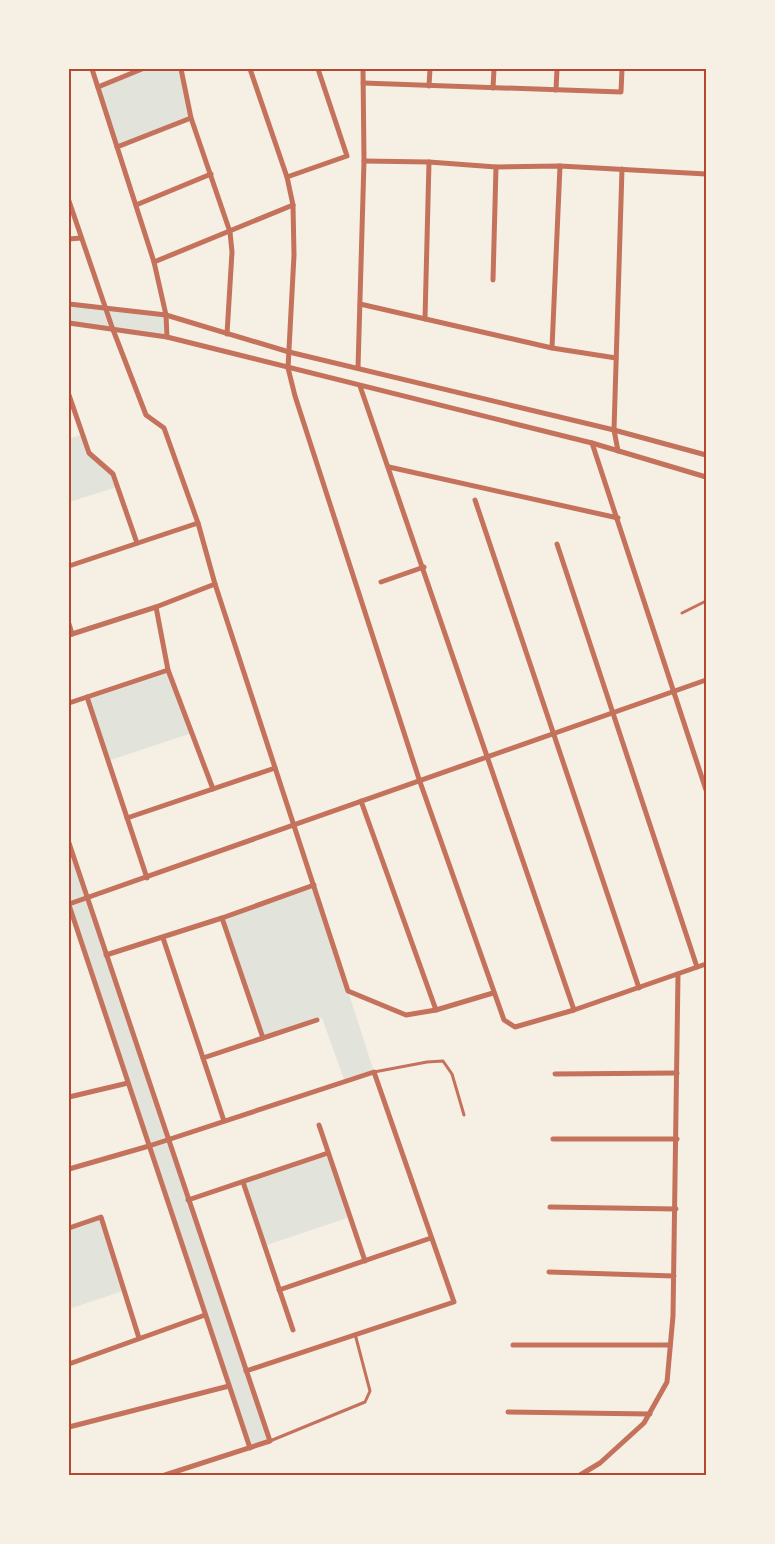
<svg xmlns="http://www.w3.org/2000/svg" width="775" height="1544" viewBox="0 0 775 1544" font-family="'DejaVu Sans',sans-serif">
<rect width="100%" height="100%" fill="#f6efe4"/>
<g fill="#e2e4dc">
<path d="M142,69H181L191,118L117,147L98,87Z"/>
<path d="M69,304L166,315L167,337L69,323Z"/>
<path d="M82,434L89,453L113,474L117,487L69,502V439Z"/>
<path d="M168,670L192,733L108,761L87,697Z"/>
<path d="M69,843L270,1441L250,1448L69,905Z"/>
<path d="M314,885L374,1072L345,1082L322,1018L263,1038L222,918Z"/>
<path d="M328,1153L350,1217L264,1246L243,1182Z"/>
<path d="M101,1217L123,1291L69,1309V1228Z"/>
</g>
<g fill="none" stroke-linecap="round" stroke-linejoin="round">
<g stroke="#c5725c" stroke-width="3">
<path d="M682,613L706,601"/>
<path d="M374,1072L427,1062L443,1061L452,1074L464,1115"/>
<path d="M270,1441L365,1402L370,1391L355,1334"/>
</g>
<g stroke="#c5725c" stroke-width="5">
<path d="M92,69L154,262L166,315L167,337"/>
<path d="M181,69L191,118L230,232L232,252L227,334"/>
<path d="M250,69L287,177L293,205L294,255L288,368L295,396L419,779L504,1020L515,1027L574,1010L706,964"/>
<path d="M363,83L621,92L622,69"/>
<path d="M429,86L430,69"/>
<path d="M98,87L142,69"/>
<path d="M493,88L494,69"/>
<path d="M556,90L557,69"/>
<path d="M117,147L191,118"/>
<path d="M364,161L429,162L496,167L560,166L706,174"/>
<path d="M287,177L347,156L318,69"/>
<path d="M69,201L112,327L146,415L164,428L198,523L215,584L348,991L406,1015L436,1010L493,993"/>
<path d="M136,205L211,174"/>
<path d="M69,239L81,238"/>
<path d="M154,262L293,205"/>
<path d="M493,280L496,167"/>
<path d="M69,304L166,315L289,352L614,430L706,455"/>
<path d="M360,304L552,348L616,358"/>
<path d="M425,319L429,162"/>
<path d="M69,323L167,337L592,443L706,477"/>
<path d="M552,348L560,166"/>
<path d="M358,368L364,161L363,69"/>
<path d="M360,386L574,1010"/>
<path d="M69,395L89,453L113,474L137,543"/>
<path d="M592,443L706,790"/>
<path d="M618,451L614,430L622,169"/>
<path d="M389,467L618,518"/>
<path d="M475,500L639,988"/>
<path d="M557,544L697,967"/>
<path d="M69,566L198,523"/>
<path d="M381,582L424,567"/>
<path d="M156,607L168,670L213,789"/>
<path d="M69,624L72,634"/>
<path d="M69,635L156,607L215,584"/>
<path d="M87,697L147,878"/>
<path d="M69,703L168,670"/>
<path d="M361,801L436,1010"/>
<path d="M127,818L275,768"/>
<path d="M69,843L270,1441L165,1475"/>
<path d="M69,904L706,680"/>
<path d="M69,905L250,1448"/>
<path d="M222,918L263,1038"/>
<path d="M163,938L224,1121"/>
<path d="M106,955L222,918L314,885"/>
<path d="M203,1058L317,1020"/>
<path d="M555,1074L677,1073"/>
<path d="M69,1097L128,1083"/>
<path d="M319,1125L365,1261"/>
<path d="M553,1139H677"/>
<path d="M69,1169L149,1146L374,1072L454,1302L246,1371"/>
<path d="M243,1182L293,1330"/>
<path d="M188,1200L328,1153"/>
<path d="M550,1207L676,1209"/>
<path d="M69,1228L101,1217L139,1338"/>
<path d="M549,1272L674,1276"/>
<path d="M279,1290L431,1238"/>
<path d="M513,1345H670"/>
<path d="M69,1364L205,1315"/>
<path d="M508,1412L650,1414"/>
<path d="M69,1427L229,1386"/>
<path d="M580,1475L600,1463L644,1423L667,1382L673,1316L678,974"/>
</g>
</g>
<rect width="775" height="1544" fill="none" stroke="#f6efe4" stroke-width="140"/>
<rect x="70" y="70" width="635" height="1404" fill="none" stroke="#b5482f" stroke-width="2"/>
</svg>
